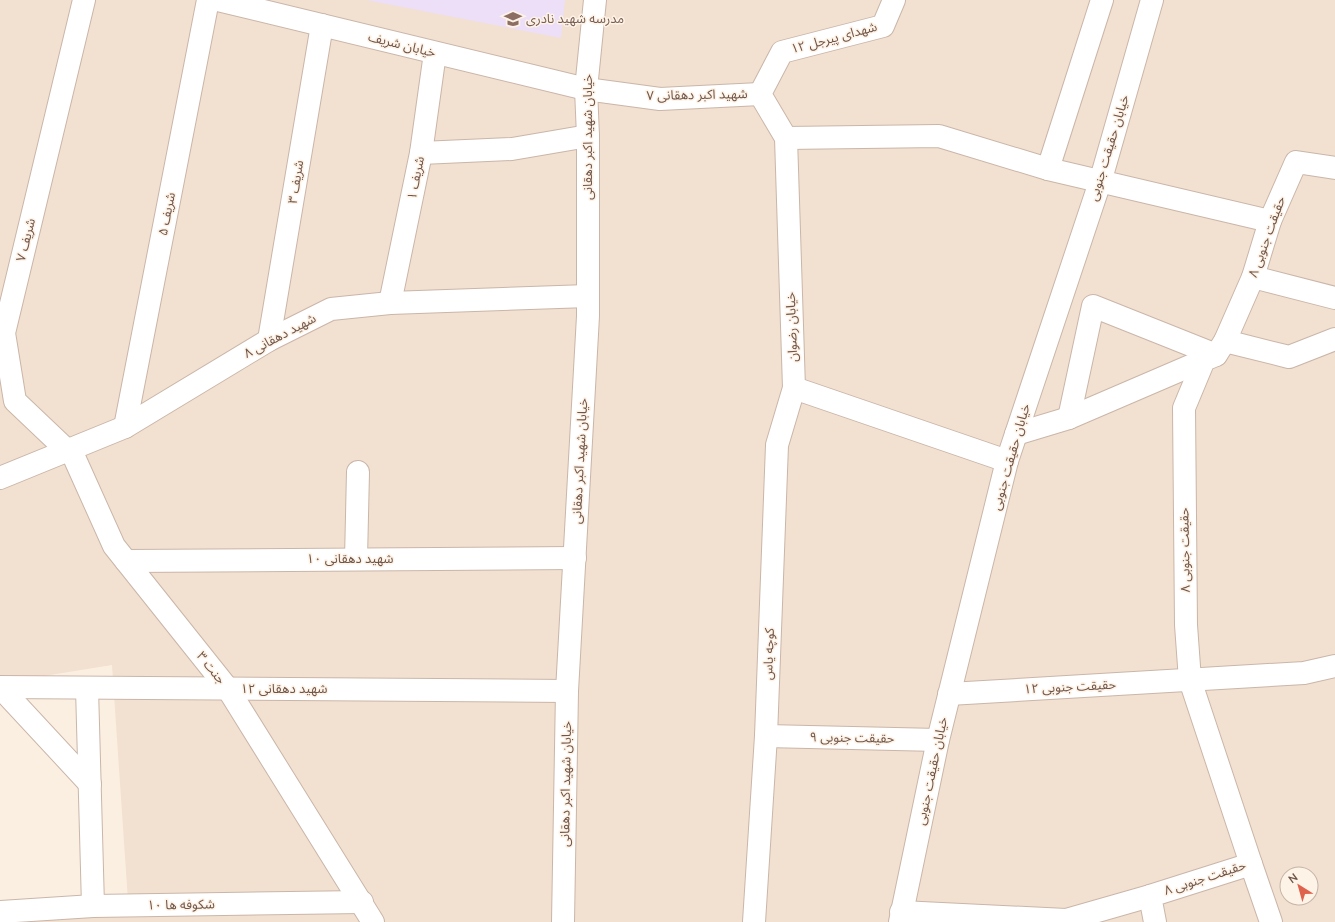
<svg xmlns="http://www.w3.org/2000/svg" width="1335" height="922" viewBox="0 0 1335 922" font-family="'Nunito Sans','Noto Sans Arabic',sans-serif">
<rect width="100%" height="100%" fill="#fbefe2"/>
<path fill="#f2e0d0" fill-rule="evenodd" d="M0,0H1335V922H0L128,901L112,665L0,683ZM1287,874H1311V898H1287Z"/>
<path fill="#ecdff7" d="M366,0H565L561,38Z"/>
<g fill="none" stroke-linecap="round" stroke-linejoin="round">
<g stroke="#cab6a9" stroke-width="24">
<g id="minor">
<path d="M84,0L4,333L15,401L74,457L114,546L228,689L373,922"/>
<path d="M218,0L586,89L660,99L760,94"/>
<path d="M894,0L883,26L782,52L760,94L786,138L794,388L1007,461"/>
<path d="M786,138L939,136L1048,169L1270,221"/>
<path d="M421,153L512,149L588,136"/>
<path d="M1048,169L1102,0"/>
<path d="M1253,277L1335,298"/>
<path d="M390,303L421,153L435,53"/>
<path d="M269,340L322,25"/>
<path d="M1225,341L1289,357L1335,339"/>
<path d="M1069,418L1093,306L1216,355"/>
<path d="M125,427L208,0"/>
<path d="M1016,434L1069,418L1204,360"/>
<path d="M0,478L125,427L269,340L331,309L390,303L588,296"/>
<path d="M356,559L358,472"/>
<path d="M126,561L575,558"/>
<path d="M0,687L567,691"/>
<path d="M0,687L90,784"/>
<path d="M87,688L93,906"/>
<path d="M949,694L1304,673L1335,666"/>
<path d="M766,736L938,740"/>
<path d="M1251,864L1271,922"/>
<path d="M0,912L93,906L362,902"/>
<path d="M901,912L1066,920L1150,896"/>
<path d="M563,922L567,691L588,316V136L586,89L595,0"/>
<path d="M754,922L766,736L777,445L794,388"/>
<path d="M900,922L938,740L1007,461L1101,179L1152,0"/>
<path d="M1155,922L1150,896L1251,864L1190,680L1186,625L1184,408L1204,360L1216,355L1225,341L1253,277L1270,221L1296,162L1335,168"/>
</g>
</g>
<use href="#minor" stroke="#fff" stroke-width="22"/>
</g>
<defs>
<g id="school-bare" transform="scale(1.38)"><path d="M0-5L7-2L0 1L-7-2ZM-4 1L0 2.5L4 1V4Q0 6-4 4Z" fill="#8d6e63" stroke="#fef3e7" stroke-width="2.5" paint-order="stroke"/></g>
</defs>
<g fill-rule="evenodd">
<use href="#school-bare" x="513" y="19"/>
</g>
<g text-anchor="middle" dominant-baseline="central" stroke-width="3" stroke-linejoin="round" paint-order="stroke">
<g font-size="13" fill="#785e54" stroke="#fef3e7" text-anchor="start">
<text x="526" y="19">مدرسه شهید نادری</text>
</g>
<g font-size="13" fill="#70554a" stroke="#fef3e7">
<text transform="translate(834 38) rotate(-15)">شهدای پیرجل ۱۲</text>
<text transform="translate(402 45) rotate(14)">خیابان شریف</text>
<text transform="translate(697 95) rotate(-1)">شهید اکبر دهقانی ۷</text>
<text transform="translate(588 137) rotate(-90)">خیابان شهید اکبر دهقانی</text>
<text transform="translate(1109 148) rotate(-73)">خیابان حقیقت جنوبی</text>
<text transform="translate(416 178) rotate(-79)">شریف ۱</text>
<text transform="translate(296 182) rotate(-81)">شریف ۳</text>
<text transform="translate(167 214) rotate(-79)">شریف ۵</text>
<text transform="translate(1267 237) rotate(-70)">حقیقت جنوبی ۸</text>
<text transform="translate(26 240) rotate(-76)">شریف ۷</text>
<text transform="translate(792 327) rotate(-92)">خیابان رضوان</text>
<text transform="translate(280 336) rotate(-28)">شهید دهقانی ۸</text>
<text transform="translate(1011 457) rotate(-74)">خیابان حقیقت جنوبی</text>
<text transform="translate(580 461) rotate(-87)">خیابان شهید اکبر دهقانی</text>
<text transform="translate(1185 550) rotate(-91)">حقیقت جنوبی ۸</text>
<text x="350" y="559">شهید دهقانی ۱۰</text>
<text transform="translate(769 654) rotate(-88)">کوچه یاس</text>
<text transform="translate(211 668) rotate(51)">جنت ۳</text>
<text transform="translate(1070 687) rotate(-3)">حقیقت جنوبی ۱۲</text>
<text x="284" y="689">شهید دهقانی ۱۲</text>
<text transform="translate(852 738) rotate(1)">حقیقت جنوبی ۹</text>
<text transform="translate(932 771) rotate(-78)">خیابان حقیقت جنوبی</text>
<text transform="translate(566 784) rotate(-89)">خیابان شهید اکبر دهقانی</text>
<text transform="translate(1205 878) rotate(-18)">حقیقت جنوبی ۸</text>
<text transform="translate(181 905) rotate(-1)">شکوفه ها ۱۰</text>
</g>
</g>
<g transform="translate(1299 886) rotate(323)"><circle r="19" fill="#fef3e7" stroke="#c5b4a8"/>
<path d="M0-3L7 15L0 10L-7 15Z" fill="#df624c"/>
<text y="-6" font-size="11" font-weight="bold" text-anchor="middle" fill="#70554a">N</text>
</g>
</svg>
